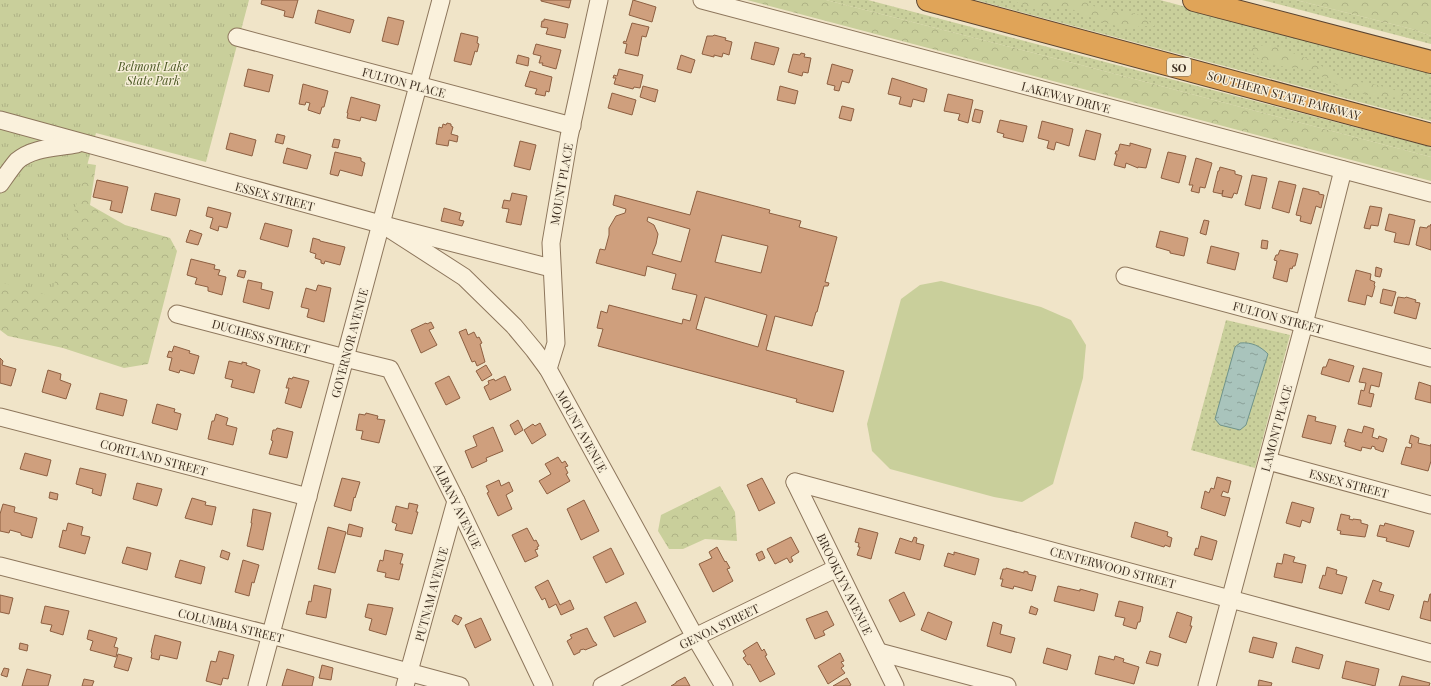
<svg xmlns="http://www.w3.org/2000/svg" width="1431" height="686" viewBox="0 0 1431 686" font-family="'Playfair Display',serif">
<defs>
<pattern id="grass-dots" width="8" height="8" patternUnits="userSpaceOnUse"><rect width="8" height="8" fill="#c9cf9b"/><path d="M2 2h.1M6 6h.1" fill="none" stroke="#aeb285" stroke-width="1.8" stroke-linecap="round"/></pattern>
<pattern id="forest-crowns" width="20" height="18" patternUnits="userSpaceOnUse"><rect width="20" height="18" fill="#c9cf9b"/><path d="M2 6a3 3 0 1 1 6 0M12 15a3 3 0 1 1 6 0" fill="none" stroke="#aeb285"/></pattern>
<pattern id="park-tufts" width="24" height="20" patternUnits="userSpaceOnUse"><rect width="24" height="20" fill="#c9cf9b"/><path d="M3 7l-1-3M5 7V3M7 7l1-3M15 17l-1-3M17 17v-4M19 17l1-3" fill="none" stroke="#aeb285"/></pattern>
<pattern id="water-ripples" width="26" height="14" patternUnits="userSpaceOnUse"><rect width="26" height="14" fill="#a9c4bc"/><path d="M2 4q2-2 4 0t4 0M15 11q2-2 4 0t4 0" fill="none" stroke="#8ba098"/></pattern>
</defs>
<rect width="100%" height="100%" fill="#f0e4c8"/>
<g fill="url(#grass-dots)">
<path d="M826,0H868L1431,147V157L1081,65Z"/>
<path d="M976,0H1160L1431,72V121Z"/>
<path d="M1262,0H1296L1412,29L1431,36V44Z"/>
<path d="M1226,320L1290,335L1255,468L1191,450Z"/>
</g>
<g fill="url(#forest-crowns)">
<path d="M747,0H826L1081,65L1431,157V181Z"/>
<path d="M1011,0H1081L1098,8L1141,15L1155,26H1140L1131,30L1099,21L1069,8L1029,7Z"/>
<path d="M1296,0H1431V36L1412,29Z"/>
<path d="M1270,44L1313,61L1343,79L1377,85L1422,98L1375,97L1341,87L1310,70L1264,64L1248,48Z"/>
<path d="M70,161L96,165L90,205L125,225L170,238L177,251L148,364L124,368L63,348L8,336L0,330V181Z"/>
<path d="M720,486L735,512L737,541L705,539L683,549H669L658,531L661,515Z"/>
</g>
<path fill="url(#park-tufts)" d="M0,0H249L206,162L96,133L51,296L0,282Z"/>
<path fill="#c9cf9b" d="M941,281L1041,307L1071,320L1086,345L1083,378L1053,484L1022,502L994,497L890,469L872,451L867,424L901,299L920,285Z"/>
<path fill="url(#water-ripples)" stroke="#6f938a" d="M1240,343C1252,342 1260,346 1268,354L1246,425L1240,430L1220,425L1215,419L1235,347Z"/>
<g fill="#cf9f7d" stroke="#8d5f41" fill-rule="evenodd">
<path d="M262,0H298L293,18L284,16L285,11L261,4Z"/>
<path d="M541,0H571L569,8L541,1Z"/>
<path d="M633,0L656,7L652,22L629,15Z"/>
<path d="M318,10L354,20L350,33L315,23Z"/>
<path d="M388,17L404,21L398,45L382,41Z"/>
<path d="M544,19L568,24L565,38L546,34L548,28L541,27L542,21H544Z"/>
<path d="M632,23L649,27L646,37L642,36L638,56L625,53L627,44L623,43L624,41L626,42Z"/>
<path d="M461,33L478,37L477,43L479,44L477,52L475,51L471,65L454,61Z"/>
<path d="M714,35L726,38L725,40L732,42L729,55L723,53L722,57L714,55V57L702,54L707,36H713Z"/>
<path d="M755,42L779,48L774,65L751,59Z"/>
<path d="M536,44L561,50L556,69L542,65L543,63H539L541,56L533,54Z"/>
<path d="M801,53L805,54L804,57L811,58L808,73L803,72L802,76L788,72L793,54L800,55Z"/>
<path d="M518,55L529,58L528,66L516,63Z"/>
<path d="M681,55L695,60L691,73L677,69Z"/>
<path d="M832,64L853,70L849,83L842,81L839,91L834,90L835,86L827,84Z"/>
<path d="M248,69L273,75L269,92L244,86Z"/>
<path d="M619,69L643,75L640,88L634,87L633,89L614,84L616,78H613L614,75L617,76Z"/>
<path d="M530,71L552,77L549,92L546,91L545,96L535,94L537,89L525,86Z"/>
<path d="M892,78L927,89L924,102L913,99L911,107L899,104L901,97L888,94Z"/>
<path d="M303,84L328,91L324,107H322L320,114L308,110L310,103L306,102L305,105L299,104Z"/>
<path d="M643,86L658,90L655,102L640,97Z"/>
<path d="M780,86L798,91L795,104L777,100Z"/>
<path d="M612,93L636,100L632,115L608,108Z"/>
<path d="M948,94L973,100L968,123L958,120L960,114L944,111Z"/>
<path d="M351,97L380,105L376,121L361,117L360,121L347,118L348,113H347Z"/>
<path d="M842,106L854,109L851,121L839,118Z"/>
<path d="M975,109L983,111L980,123L972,121Z"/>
<path d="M1000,120L1027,126L1023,142L1003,137L1004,134L997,132Z"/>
<path d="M1042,121L1073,129L1069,146L1056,142L1054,150L1047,148L1049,141L1038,138Z"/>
<path d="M447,123L451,124V126L453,127L451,134L458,136L457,142L449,140L448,146L436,144L439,127L442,128L443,124L446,125Z"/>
<path d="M1086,130L1101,134L1095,160L1079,156Z"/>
<path d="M230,133L256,140L252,156L226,149Z"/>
<path d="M277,134L285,136L283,144L275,142Z"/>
<path d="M334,139L340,140L338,148L332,147Z"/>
<path d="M520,141L536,145L530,170L514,166Z"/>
<path d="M1130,143L1151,149L1146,168L1138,167V168L1126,163L1125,168L1114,165L1117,154H1115L1116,151H1118L1120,144L1130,146Z"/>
<path d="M287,148L311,155L307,169L283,163Z"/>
<path d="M335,152L361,158V161L365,163L362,176L340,170L338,176L330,174Z"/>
<path d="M1168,152L1186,156L1179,183L1161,178Z"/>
<path d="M1196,158L1212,163L1205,188L1200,187L1199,193L1191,191L1193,185H1189Z"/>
<path d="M1220,167L1235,171V174L1242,176L1237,194L1234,193L1232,198L1222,196L1223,190L1222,194L1213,192L1218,171H1219Z"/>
<path d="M1252,175L1267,178L1260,209L1245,205Z"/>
<path d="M97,180L128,187L122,213L110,210L112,201L93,197Z"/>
<path d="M1279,181L1296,185L1289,213L1272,208Z"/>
<path d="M1303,188L1319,192V194L1324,195L1321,208L1316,206L1311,224L1300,221L1301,216L1296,215Z"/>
<path d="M697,191L770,210L769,213L801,221L799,227L837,237L825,282L829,283L828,286H824L817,312H816L812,326L775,316L766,350L844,371L833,412L796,402L797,399L598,346L603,329L597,328L601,311L607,313L609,305L682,324L683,319L690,321L697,295L672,289L676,274L647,266L645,276L596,263L600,249L605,250L609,235V228L616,216L625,213L626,209L613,205L615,195L690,215ZM648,217L690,229L681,262L652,254L656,244L658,234L654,225L647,221ZM722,235L768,246L761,273L715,262ZM705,297L767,315L758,347L696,329Z"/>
<path d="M155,193L180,199L176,216L151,210Z"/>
<path d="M512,193L527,196L521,225L506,222L509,209L502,208L504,200L510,201Z"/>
<path d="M1370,206L1382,208L1378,226L1371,225L1370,229L1364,228Z"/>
<path d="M208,207L231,213L227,228L219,226L218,231L210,228L213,218L206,216Z"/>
<path d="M444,208L461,213L459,220L464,221L462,226L441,221Z"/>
<path d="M1389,214L1415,220L1409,245L1394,242L1396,233L1385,230Z"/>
<path d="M1204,220L1209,221L1206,235L1200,233Z"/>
<path d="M265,223L292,230L288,247L260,239Z"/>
<path d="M1431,224V250L1416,245L1420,227L1427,228L1428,226H1430Z"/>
<path d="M190,230L202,234L198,245L186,242Z"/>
<path d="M1160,231L1188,238L1184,256L1170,253V251L1156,247Z"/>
<path d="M313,238L320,240V241L345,247L340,265L325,261L324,264L321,263V260L315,258L316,254L310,252Z"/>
<path d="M1262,240L1268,241L1267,249L1261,248Z"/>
<path d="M1211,246L1239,253L1235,270L1207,263Z"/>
<path d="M1280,250L1298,254L1295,266H1293L1292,269L1290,268L1287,282L1273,278L1277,261L1274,260L1276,255H1278Z"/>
<path d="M191,259L215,265L214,269L220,270L218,275L226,277L222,295L208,291V287L195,284L197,278L187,275Z"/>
<path d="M1376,267L1382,269L1380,277L1375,276Z"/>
<path d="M239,270L246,271L244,278L237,276Z"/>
<path d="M1356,270L1371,274L1370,280L1375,282L1374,285L1375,286L1372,297L1367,295L1365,305L1348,301Z"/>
<path d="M248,280L262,283L261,289L273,292L269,309L243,302Z"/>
<path d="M318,285L331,288L324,322L307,317L309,309L301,307L306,288L316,291Z"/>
<path d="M1383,289L1396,292L1392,306L1380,303Z"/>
<path d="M1398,297L1405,298L1406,297L1416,300L1415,302L1420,303L1416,319L1394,313Z"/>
<path d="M431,322L434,328L429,330L437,345L421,353L411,330L426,323L427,324Z"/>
<path d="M466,329L468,335L474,332L477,338L479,337L482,343L480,344L485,362L477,366L475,361L472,362L459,332Z"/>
<path d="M174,346L190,351L189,353L199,356L194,374L180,370L179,373L169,370L172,358L167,357L169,351L172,352Z"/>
<path d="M0,358L3,361L2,365L16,369L11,386L0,383Z"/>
<path d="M1329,359L1354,366L1349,382L1321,374L1323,367H1326Z"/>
<path d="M229,361L242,364V362L247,363L246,365L260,370L254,393L231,387L233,380L225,378Z"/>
<path d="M486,365L492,375L482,381L476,371Z"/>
<path d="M1363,368L1382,373L1379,387L1371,385L1369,393L1374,394L1371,407L1358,404L1361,390L1364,391L1366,383L1359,382Z"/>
<path d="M48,370L61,374L60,380L71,384L66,399L42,392Z"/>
<path d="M449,376L460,398L446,405L435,383Z"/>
<path d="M505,376L511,390L490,400L484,387L489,384L488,381L494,379L495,381Z"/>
<path d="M293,377L309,381L301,408L285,403L289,388H286L289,378L292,379Z"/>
<path d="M1419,382L1431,386V403L1415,399Z"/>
<path d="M100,393L127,400L123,416L96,409Z"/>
<path d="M157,404L175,409L174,412L181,414L177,430L152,423Z"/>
<path d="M366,413L378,416L377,419L385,420L379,443L361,439L363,431L356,430L359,414L365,415Z"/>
<path d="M216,414L228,418L226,425L237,428L233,445L208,439L212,421H214Z"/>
<path d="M1308,415L1316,417L1315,421L1336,426L1331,444L1302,437Z"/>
<path d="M518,420L523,430L515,435L510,425Z"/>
<path d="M540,423L546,435L532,444L524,430L533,424L535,426Z"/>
<path d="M1364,426L1374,429L1372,437L1378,439L1379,436L1387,439L1383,452L1375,449V447L1372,446L1371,449L1362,447L1361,451L1345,446L1346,442H1344L1348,429L1362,433Z"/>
<path d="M493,427L503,451L486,458L487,461L472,468L465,451L477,446L473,436Z"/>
<path d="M277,428L293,432L287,458L269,454L273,441L271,440L273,430H276Z"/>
<path d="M1411,435L1419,438L1418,443L1431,446V444V461L1428,471L1401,464L1406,447L1411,448L1412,444L1409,443Z"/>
<path d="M25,453L51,460L47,476L20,469Z"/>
<path d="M558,457L562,463L565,461L568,466L565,467L568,473L566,474L570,481L547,494L539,481L551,474L545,464Z"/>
<path d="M80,468L106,474L101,496L92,493L93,489L76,484Z"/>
<path d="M1217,477L1231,481L1228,493L1223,491L1221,496L1230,498L1225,516L1201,508L1205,491L1209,493L1211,488L1214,489Z"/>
<path d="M342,478L360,482L355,498L354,497L351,511L334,506Z"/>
<path d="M762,478L775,503L759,511L747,485Z"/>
<path d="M499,480L501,486L509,482L513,491L506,495L512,509L498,516L487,493L489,492L486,486Z"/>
<path d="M137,483L162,489L157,506L133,499Z"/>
<path d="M50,492L58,494L57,500L49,498Z"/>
<path d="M192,498L206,502L205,505L216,507L212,525L185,518Z"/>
<path d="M584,500L599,531L581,540L567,509Z"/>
<path d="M1292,502L1314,508L1310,523L1302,520L1300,527L1286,523Z"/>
<path d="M409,503L418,505L416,512H418L412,534L395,530L397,524L392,522L396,506L408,509Z"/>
<path d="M3,504L15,507L14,512L37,518L32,538L21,535V533L10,530L9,533L0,531V514Z"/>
<path d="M253,509L271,513L263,550L247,546L252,523H251Z"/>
<path d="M1341,514L1350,516L1349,519L1353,520V519L1361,520V523L1368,525L1365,537L1340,534L1341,531L1337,530Z"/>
<path d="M1135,522L1168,532L1167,536L1172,538L1170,547L1165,545L1164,547L1131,537Z"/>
<path d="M68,523L83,527L81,535L90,537L85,554L59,547L63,530L66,531Z"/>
<path d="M1385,523L1414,531L1409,547L1386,541L1387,538L1377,536L1380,525L1384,526Z"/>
<path d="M349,524L363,528L361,537L347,534Z"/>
<path d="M328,527L346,532L335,573L318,569Z"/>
<path d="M527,528L534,541L536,540L539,546L537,547L538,549L535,550L538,556L525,562L512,535Z"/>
<path d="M859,528L878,533L871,559L857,555L860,547H858L859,543L855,542Z"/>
<path d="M1201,536L1217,541L1212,560L1194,555L1196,548L1198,549Z"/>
<path d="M791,537L799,552L791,557L793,561L790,563L787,558L775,564L767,549Z"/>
<path d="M914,537L917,538L916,543L924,545L920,560L895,553L900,538L912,542Z"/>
<path d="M127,547L151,553L147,570L122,563Z"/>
<path d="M717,547L725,562L726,561L730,568L727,569L733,581L713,592L699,564L712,558L709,552Z"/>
<path d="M611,548L624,574L606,583L593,557Z"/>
<path d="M222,550L230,553L228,560L220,557Z"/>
<path d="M385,550L403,554L400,564H403L399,580L385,577L386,573L377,571L380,560L383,561Z"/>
<path d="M762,551L765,558L759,561L756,554Z"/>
<path d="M954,552L979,559L975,575L944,566L948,553L954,555Z"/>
<path d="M1284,554L1295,557L1293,562L1306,565L1302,583L1274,577L1277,563L1282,564Z"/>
<path d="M180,560L205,567L201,584L175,577Z"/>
<path d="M243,560L259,565L254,583L252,582L249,596L235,592Z"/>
<path d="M1327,567L1337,570L1336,574L1347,577L1342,594L1319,588L1323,575L1325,576Z"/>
<path d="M1006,568L1024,573V571L1028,572V574L1036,576L1032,591L1014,586L1013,589L1001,586L1003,579H1000L1003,569H1006Z"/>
<path d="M548,580L560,605L570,600L574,609L561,615L556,604L549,608L545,598L542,600L535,587Z"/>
<path d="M1373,580L1382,583L1379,591L1394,595L1389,610L1365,603Z"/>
<path d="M314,585L331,589L326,618L306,614L309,601L311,602Z"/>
<path d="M1058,586L1080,591V589L1098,594L1094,611L1054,601Z"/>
<path d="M904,592L915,615L900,622L889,600Z"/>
<path d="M1430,594H1431V621L1420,618L1424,601L1428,602Z"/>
<path d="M0,595L13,598L9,614L0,612Z"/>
<path d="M1119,601L1143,607L1140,622H1138L1136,629L1123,625L1125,618L1115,616Z"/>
<path d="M636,602L646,622L614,637L604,617Z"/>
<path d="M368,604L393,608L386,635L369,630L372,619L365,617Z"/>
<path d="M45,606L69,611L63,635L50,631L52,625L41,623Z"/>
<path d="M1031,606L1038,609L1036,615L1029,613Z"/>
<path d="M827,611L834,625L823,631L825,635L815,639L806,619Z"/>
<path d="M928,612L952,622L946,640L921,630Z"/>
<path d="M1177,612L1192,617L1190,626H1192L1186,643L1169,637Z"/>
<path d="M455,615L462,618L458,625L452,621Z"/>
<path d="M481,618L491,640L475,648L465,625Z"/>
<path d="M993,622L1002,625L1000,634L1015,638L1011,653L987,646Z"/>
<path d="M587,628L594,642H595L597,645L585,650L584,649L580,650V652L574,655L567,641L572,638L570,635Z"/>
<path d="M89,630L117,638L114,647L118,648L116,657L90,650L93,641L87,639Z"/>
<path d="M155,635L181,642L177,659L160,655L159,660L151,658L152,653L151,652Z"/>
<path d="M1253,637L1277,643L1273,658L1249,652Z"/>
<path d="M757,642L762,651L764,649L767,655L765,656L775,674L760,682L750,664L748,665L743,658L746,656L743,651Z"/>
<path d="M20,643L28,645L27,651L19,649Z"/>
<path d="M1296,647L1323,655L1319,669L1292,662Z"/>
<path d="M1047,648L1071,655L1067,670L1043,663Z"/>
<path d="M219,651L234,655L228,679L223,678L221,685L206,681L211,661L216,662Z"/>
<path d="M1150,651L1161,654L1158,666L1146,663Z"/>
<path d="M840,653L844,661L841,662L844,666L841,668L845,673L828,684L818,666Z"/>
<path d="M118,654L132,658L128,671L114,667Z"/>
<path d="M1099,656L1114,660L1115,656L1124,659L1123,662L1139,667L1134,684L1095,674Z"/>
<path d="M1346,661L1379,669L1375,686L1342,678Z"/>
<path d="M322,665L333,668L331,680L319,678Z"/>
<path d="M4,668L9,669L7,677L1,675Z"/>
<path d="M27,669L51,675L48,686H22Z"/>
<path d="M287,669L314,677L312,686H282Z"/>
<path d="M1402,676L1430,683L1429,686H1399Z"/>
<path d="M685,677L690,686H671L676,683V682Z"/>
<path d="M847,678L851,685L849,686H833Z"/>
<path d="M84,679L94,681L92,686H82Z"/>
<path d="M1259,680L1272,683L1271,686H1258Z"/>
</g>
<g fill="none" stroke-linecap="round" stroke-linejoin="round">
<g stroke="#8d765c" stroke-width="19">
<g id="minor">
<path d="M702,0L1431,193"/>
<path d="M237,37L572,126"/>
<path d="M0,120L395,228L551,268"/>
<path d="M0,184C5,177 11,168 17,161C33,147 57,148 77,144"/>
<path d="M382,224L464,277L514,326L534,350L548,369L695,637L724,686"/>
<path d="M1125,276L1431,358"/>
<path d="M177,314L345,358L390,369L456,501L544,686"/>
<path d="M548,369L556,343L551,243L569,137L599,0"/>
<path d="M0,417L308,497"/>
<path d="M1268,461L1431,505"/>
<path d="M795,482L1431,653"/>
<path d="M795,482L895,686"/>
<path d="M0,566L271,635L460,686"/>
<path d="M879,652L1007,686"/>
<path d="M257,686L441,0"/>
<path d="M405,686L456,501"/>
<path d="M602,686L695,637L837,568"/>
<path d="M1207,686L1304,324L1343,170"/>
</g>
</g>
<g stroke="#5b4430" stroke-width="24">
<g id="highway">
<path d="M928,0L1431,135"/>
<path d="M1194,0L1431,62"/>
</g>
</g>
<use href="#minor" stroke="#faf1dc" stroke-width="17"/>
<use href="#highway" stroke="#e0a458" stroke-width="22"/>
</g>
<g text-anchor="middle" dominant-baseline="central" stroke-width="3" stroke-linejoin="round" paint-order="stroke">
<rect fill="#f7eed8" stroke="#756857" stroke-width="1" x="1167" y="58" width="24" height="18" rx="3"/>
<g font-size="11" font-weight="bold" fill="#3d2e20">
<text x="1179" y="67">SO</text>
</g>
<g font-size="12" font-style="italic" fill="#4d5a26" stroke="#f7eed8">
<text x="153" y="66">Belmont Lake<tspan x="153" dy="14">State Park</tspan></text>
</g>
<g font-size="12" fill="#3d2e20" stroke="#f7eed8">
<text transform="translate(404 82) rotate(15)">FULTON PLACE</text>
<text transform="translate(1284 95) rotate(15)">SOUTHERN STATE PARKWAY</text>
<text transform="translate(1066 97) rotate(15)">LAKEWAY DRIVE</text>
<text transform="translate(561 184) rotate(-80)">MOUNT PLACE</text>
<text transform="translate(275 196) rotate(15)">ESSEX STREET</text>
<text transform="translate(1278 317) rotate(15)">FULTON STREET</text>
<text transform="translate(261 336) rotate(15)">DUCHESS STREET</text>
<text transform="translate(349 343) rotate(-75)">GOVERNOR AVENUE</text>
<text transform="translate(1276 428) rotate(-75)">LAMONT PLACE</text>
<text transform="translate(582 431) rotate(61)">MOUNT AVENUE</text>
<text transform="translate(154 457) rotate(15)">CORTLAND STREET</text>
<text transform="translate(1349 483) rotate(15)">ESSEX STREET</text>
<text transform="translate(458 506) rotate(64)">ALBANY AVENUE</text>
<text transform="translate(1113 567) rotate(15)">CENTERWOOD STREET</text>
<text transform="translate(845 584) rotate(64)">BROOKLYN AVENUE</text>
<text transform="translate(431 594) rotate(-75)">PUTNAM AVENUE</text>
<text transform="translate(231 625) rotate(14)">COLUMBIA STREET</text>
<text transform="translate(719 626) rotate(-26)">GENOA STREET</text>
</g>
</g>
</svg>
